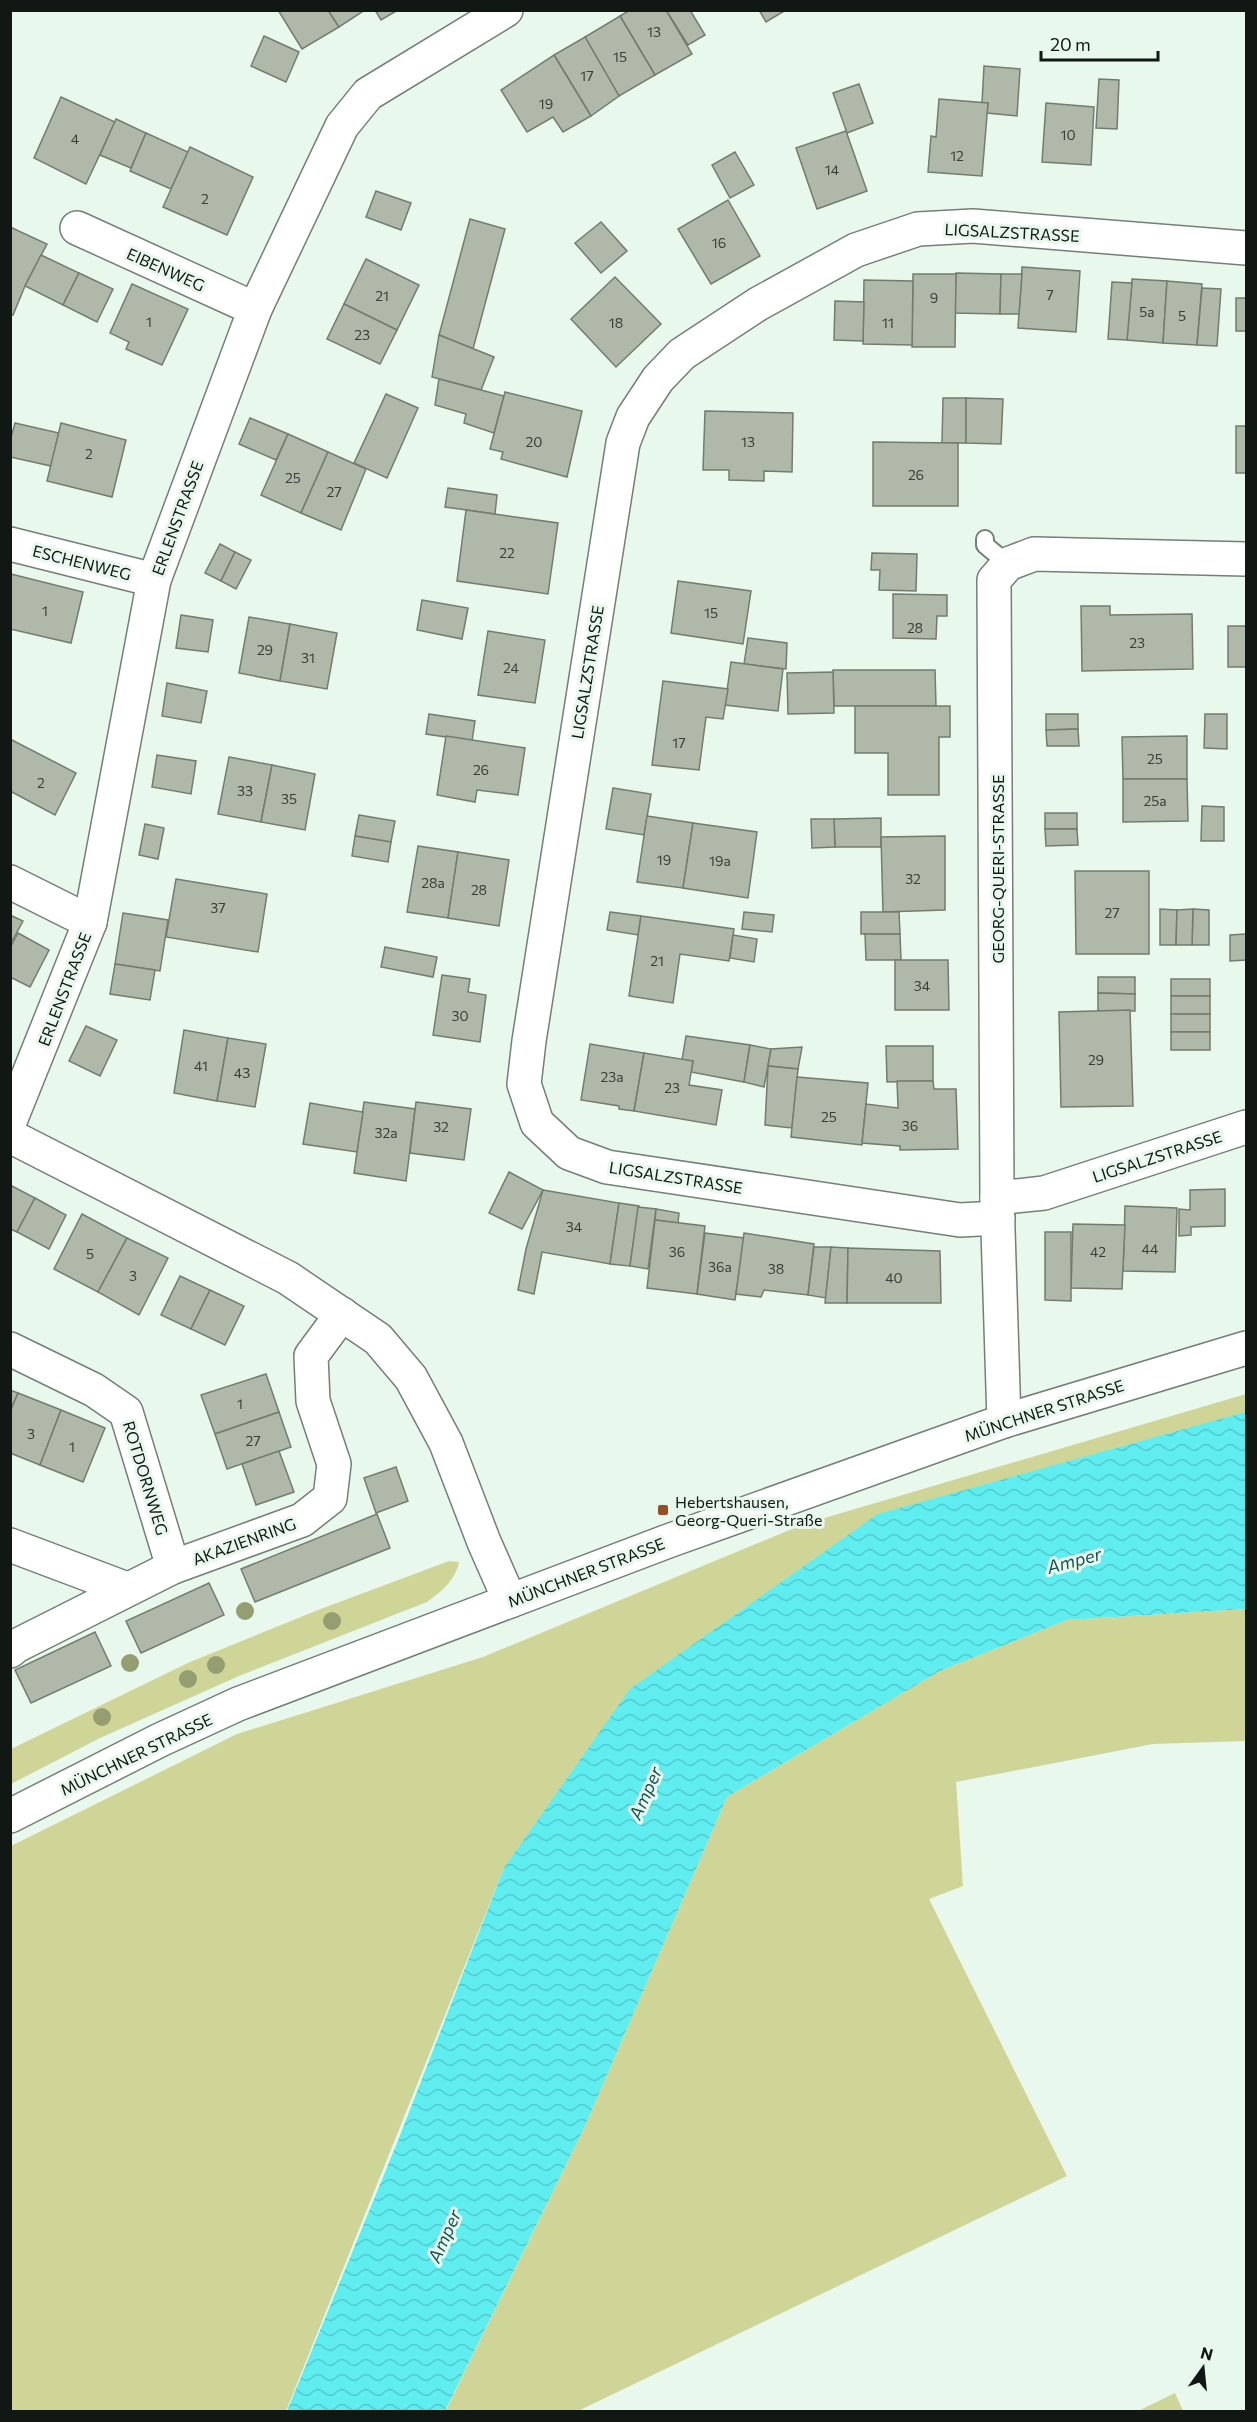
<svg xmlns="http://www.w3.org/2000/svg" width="1257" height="2422" viewBox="0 0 1257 2422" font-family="Commissioner,sans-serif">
<defs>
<pattern id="water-waves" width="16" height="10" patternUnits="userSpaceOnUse" patternTransform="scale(1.5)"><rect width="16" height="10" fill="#5fedf0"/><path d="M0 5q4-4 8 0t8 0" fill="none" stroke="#52cacd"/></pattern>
</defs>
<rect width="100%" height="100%" fill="#e8f8ed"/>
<g fill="#cfd596">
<path d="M1246,1394V1412L504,1868L286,2411L11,2412V1846L237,1734L483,1657L804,1524Z"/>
<path d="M449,1561L459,1562C455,1581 442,1591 427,1602L239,1676L100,1738L11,1784V1749L190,1662L318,1610Z"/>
<path d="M1246,1609V1741L1153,1744L956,1782L963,1886L929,1899L1067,2176L578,2411L445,2412L585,2126L727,1797L940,1671L1067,1620Z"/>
<path d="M1175,2393L1183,2411H1138Z"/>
</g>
<path fill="url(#water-waves)" d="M1246,1412V1609L1067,1620L940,1671L727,1797L585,2126L445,2411H287L397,2143L504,1868L630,1689L878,1514Z"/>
<g fill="#afb8a9" stroke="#737c6e" stroke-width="1.5">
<path d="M278,10H328L339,27L302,49Z"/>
<path d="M328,10H365L339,27Z"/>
<path d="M375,10H398L381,20Z"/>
<path d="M630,10H666L692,54L655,75L620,16Z"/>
<path d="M666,10H690L705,35L688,45Z"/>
<path d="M759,10H786L766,22Z"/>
<path d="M620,16L655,75L619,96L585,37Z"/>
<path d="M264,36L299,52L286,82L251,66Z"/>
<path d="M585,37L619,96L591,116L554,55Z"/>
<path d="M554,55L591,116L563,132L553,117L527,132L501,90Z"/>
<path d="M984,66L1020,69L1017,116L987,113L988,103H982Z"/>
<path d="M1099,79L1119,80L1117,129L1096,128Z"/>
<path d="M859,84L873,123L847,133L833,93Z"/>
<path d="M61,97L115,122L86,184L34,158Z"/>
<path d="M939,99L988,103L982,176L928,172L931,136L936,137Z"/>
<path d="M1046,103L1094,107L1091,165L1042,162Z"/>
<path d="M116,119L146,133L131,168L100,155Z"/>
<path d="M846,131L867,191L817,209L796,148Z"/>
<path d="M146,133L188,152L171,189L130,171Z"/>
<path d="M190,147L253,177L227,235L163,207Z"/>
<path d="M735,152L754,185L730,198L712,165Z"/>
<path d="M376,191L411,203L401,230L366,217Z"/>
<path d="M728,200L760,256L711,284L678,229Z"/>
<path d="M470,219L505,229L473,349L439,335Z"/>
<path d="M601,222L627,251L601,273L575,243Z"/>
<path d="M10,227L47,244L25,286L13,315L10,314Z"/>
<path d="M41,255L79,273L63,305L25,286Z"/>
<path d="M366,259L419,285L397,330L344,304Z"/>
<path d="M1022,267L1080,271L1076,332L1018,328Z"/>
<path d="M79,273L113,289L97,322L63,305Z"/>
<path d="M956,273L1001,274L1000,314L954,313Z"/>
<path d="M913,274H956L955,347H912Z"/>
<path d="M1001,274H1022L1019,314H1000Z"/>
<path d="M615,277L661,324L616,367L571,319Z"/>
<path d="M1132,279L1167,281L1163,343L1127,340Z"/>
<path d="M864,280L913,281L912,345L863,344Z"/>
<path d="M1167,281L1202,284L1197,345L1163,343Z"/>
<path d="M1112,282L1132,283L1127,340L1108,339Z"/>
<path d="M132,284L188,309L162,365L126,349L129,342L110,333Z"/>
<path d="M1202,288L1221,289L1217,346L1197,345Z"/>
<rect x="1236" y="298" width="10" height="33"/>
<path d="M835,301L864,302L863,341L834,340Z"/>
<path d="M344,304L397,330L380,364L327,339Z"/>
<path d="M439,335L494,357L481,390L432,377Z"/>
<path d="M439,379L504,396L494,433L464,423L466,414L435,405Z"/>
<path d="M505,392L582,411L567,477L501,459L503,452L490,449Z"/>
<path d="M386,394L418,408L387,478L354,463Z"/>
<path d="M943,398H966V443H942Z"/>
<path d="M966,398L1003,399L1001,444L966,443Z"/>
<path d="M705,411L793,413L792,472L764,471V481L729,480V470H703Z"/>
<path d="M250,418L288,434L276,460L239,444Z"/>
<path d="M15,423L59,433L51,466L10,457V441Z"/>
<path d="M61,423L126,440L112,497L47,481Z"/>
<rect x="1236" y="426" width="10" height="47"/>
<path d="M288,434L328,452L301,513L261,495Z"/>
<path d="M873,442L958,443V506H873Z"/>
<path d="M328,452L366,469L341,530L301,513Z"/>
<path d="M448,488L497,495L495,514L445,507Z"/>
<path d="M466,510L558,523L548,594L457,581Z"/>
<path d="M220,544L235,552L221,581L205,573Z"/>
<path d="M235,552L251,560L236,589L221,581Z"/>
<path d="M872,553L917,554L916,591L879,590L880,570H871Z"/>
<path d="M11,574L83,592L71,643L10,629Z"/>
<path d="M678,581L751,591L743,644L671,633Z"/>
<path d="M893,594L947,595V616H937L936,639L893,638Z"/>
<path d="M422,600L468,608L462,639L417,630Z"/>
<path d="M1081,606H1110V615L1192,614L1193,669L1082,671Z"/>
<path d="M181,615L213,620L208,652L176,648Z"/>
<path d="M249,617L290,624L280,681L239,673Z"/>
<path d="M290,624L337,633L327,689L280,681Z"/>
<rect x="1228" y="626" width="18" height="41"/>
<path d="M488,631L545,640L535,703L478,695Z"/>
<path d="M748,638L787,643L786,669L744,664Z"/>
<path d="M731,662L783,669L778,711L725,705Z"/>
<path d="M833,670H935L936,706H834Z"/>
<path d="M833,672L834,713L788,714L787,673Z"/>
<path d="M663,681L728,689L723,719L706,717L699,770L652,765Z"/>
<path d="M167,683L207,691L201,723L162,716Z"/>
<path d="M855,706H950V737H939V795H888V753H855Z"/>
<path d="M429,714L475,721L472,741L426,734Z"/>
<path d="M1046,714H1078V729L1046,730Z"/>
<path d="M1205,714H1227V749L1204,748Z"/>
<path d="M1078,729L1079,746H1047L1046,730Z"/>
<path d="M446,736L525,748L518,795L477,790L475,802L437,795Z"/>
<path d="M1187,736V779H1123L1122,737Z"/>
<path d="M10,739L76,773L55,815L10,791Z"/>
<path d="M157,755L196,761L191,794L152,787Z"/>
<path d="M229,757L272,765L261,822L218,814Z"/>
<path d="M272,765L315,774L305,830L261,822Z"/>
<path d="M1123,779H1187L1188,821L1123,822Z"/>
<path d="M613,788L651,794L644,835L606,829Z"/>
<path d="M1202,806L1224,807V841H1201Z"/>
<rect x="1045" y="813" width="32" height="16"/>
<path d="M359,815L395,821L391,842L355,836Z"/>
<path d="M647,816L693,823L683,888L637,882Z"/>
<path d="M881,818V847H835L834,819Z"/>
<path d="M811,819H834L835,847L812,848Z"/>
<path d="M693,823L757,832L748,898L683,888Z"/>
<path d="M145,824L164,828L158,859L139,855Z"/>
<path d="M1045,829H1077L1078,845L1046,846Z"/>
<path d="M355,836L391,842L388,862L352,856Z"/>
<path d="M945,836V910L883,912L881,837Z"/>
<path d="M418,846L458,852L448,918L407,912Z"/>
<path d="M458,852L509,860L499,926L448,918Z"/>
<path d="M1075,871H1149V954H1076Z"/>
<path d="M176,879L267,894L258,952L166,937Z"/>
<path d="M1160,909L1177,910L1176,945H1160Z"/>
<path d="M1193,909L1209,910V945H1192Z"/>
<path d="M1193,909L1192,945H1176L1177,910Z"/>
<path d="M610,912L641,916L638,935L607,930Z"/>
<path d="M744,912L774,915L772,932L742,929Z"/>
<path d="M861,912H899L900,934H861Z"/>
<path d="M123,913L168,920L160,971L115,964Z"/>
<path d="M10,915L23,921L10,945Z"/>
<path d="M641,916L734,929L729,961L680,954L673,1003L629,996Z"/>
<path d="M18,933L49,950L30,987L10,977V948Z"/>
<path d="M865,934H900L901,960H866Z"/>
<path d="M1246,934V960L1230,961V935Z"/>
<path d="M733,935L757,939L754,962L730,958Z"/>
<path d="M385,947L437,957L433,977L381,967Z"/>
<path d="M895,960H948L949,1010H895Z"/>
<path d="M115,964L155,970L150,1000L110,994Z"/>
<path d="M442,975L470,979L468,992L486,995L480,1042L433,1035Z"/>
<path d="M1098,977H1135V994L1098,993Z"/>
<rect x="1171" y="979" width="39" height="17"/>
<path d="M1098,993L1135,994V1011H1098Z"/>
<rect x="1171" y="996" width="39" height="18"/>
<path d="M1130,1010L1133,1106L1061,1107L1059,1012Z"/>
<rect x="1171" y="1014" width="39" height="18"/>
<path d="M86,1026L117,1040L100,1076L69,1061Z"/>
<path d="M184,1030L228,1038L217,1101L174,1093Z"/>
<rect x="1171" y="1032" width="39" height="18"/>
<path d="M686,1036L750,1045L744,1082L691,1072L693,1061L682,1060Z"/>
<path d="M228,1038L266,1044L255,1107L217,1101Z"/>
<path d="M590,1044L644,1053L634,1111L619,1109V1106L581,1100Z"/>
<path d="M750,1045L771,1049L764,1087L744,1082Z"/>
<path d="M886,1046H933V1081L887,1082Z"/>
<path d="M802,1047L798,1069L768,1066L771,1049Z"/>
<path d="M644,1053L693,1061L689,1085L722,1090L716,1125L634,1111Z"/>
<path d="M768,1066L798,1069L792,1128L765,1125Z"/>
<path d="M797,1077L868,1083L862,1145L791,1137Z"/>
<path d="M897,1081H933L934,1089H956L958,1149L900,1150V1146L862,1143L866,1104L898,1108Z"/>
<path d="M364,1102L415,1109L406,1181L354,1173Z"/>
<path d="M416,1102L471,1109L464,1160L410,1153Z"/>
<path d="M310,1103L363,1112L357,1152L303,1144Z"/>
<path d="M509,1172L543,1190L522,1229L489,1213Z"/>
<path d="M10,1185L35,1198L17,1232L10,1229Z"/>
<path d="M1225,1189V1226L1191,1227V1235L1179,1236V1209L1190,1210V1190Z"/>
<path d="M543,1190L619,1203L610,1264L542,1252L534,1294L518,1290L526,1249Z"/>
<path d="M35,1198L66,1215L49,1249L17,1232Z"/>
<path d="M619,1203L639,1206L630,1266L610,1264Z"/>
<path d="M1125,1206L1177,1208L1175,1272L1123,1271Z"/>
<path d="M638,1207L656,1209L648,1269L630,1266Z"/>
<path d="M656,1209L679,1213L678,1223L655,1220Z"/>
<path d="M82,1214L127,1238L98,1292L54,1269Z"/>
<path d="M655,1220L705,1226L697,1294L647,1288Z"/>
<path d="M1073,1224L1125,1225L1122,1289L1071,1288Z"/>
<path d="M1045,1232H1071V1301L1045,1300Z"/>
<path d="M705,1233L744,1238L735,1300L697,1294Z"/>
<path d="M744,1233L814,1244L808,1295L764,1290L761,1297L736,1294Z"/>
<path d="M127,1238L168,1258L139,1315L98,1292Z"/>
<path d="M814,1247H831L826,1298L808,1295Z"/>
<path d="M831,1247L848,1248L847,1303H825Z"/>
<path d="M848,1248L940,1251L941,1303H847Z"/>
<path d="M180,1276L210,1290L191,1329L161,1315Z"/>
<path d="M210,1290L244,1306L225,1345L191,1329Z"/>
<path d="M266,1374L279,1412L215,1434L201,1395Z"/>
<path d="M10,1390L18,1393L10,1412Z"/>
<path d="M18,1393L61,1410L40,1465L10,1453V1412Z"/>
<path d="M61,1410L105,1428L83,1482L40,1465Z"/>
<path d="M279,1412L291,1447L227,1469L215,1434Z"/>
<path d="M279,1451L294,1492L256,1505L242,1464Z"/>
<path d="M396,1467L408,1501L376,1513L364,1478Z"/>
<path d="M377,1514L390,1548L255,1602L241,1569Z"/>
<path d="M209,1583L224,1615L141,1653L126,1621Z"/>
<path d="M95,1632L111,1666L31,1703L15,1670Z"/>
</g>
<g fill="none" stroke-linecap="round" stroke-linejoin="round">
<g stroke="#728076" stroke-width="20">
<path id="lane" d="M985,539V545L1008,564"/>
</g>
<g stroke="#728076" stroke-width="36">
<g id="street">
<path d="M77,228L255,309"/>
<path d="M10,544L154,580"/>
<path d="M10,882L90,922"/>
<path d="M10,1121L90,922L154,580L255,309L342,126L368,94L506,10"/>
<path d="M10,1136L288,1278L378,1339L411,1378L446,1443L484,1542L510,1601"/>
<path d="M997,1198L1044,1193L1246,1127"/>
<path d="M998,1218L960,1220L607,1167L569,1153L537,1123L524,1084L529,1041L623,443L633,417L658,379L682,354L758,304L856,250L918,229L973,226L1246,248"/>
<path d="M10,1349L94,1390L126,1412L173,1567"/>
<path d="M1004,1421L997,1198L994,580L1008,564L1034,554L1246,559"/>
<path d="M10,1545L127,1589"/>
<path d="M10,1651L16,1646L173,1567L302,1520L330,1498L334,1464L313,1401L311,1356L342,1314"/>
</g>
</g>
<g stroke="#728076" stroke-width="36">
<path id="secondary" d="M10,1816L160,1740L238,1704L671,1540L1004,1421L1246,1348"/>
</g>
<use href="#lane" stroke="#fff" stroke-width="16"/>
<use href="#street" stroke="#fff" stroke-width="33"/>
<use href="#secondary" stroke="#fff" stroke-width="33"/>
</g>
<g fill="#959e70">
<circle cx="245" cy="1611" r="9"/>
<circle cx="332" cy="1621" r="9"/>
<circle cx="130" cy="1663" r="9"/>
<circle cx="216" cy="1665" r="9"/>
<circle cx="188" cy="1679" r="9"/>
<circle cx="102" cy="1717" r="9"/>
</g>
<rect fill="#944f25" stroke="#e8f8ed" stroke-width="2" x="657" y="1504" width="12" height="12" rx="3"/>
<g text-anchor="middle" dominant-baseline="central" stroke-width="6" stroke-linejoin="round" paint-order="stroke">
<g font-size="14" fill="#383f38">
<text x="654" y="31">13</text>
<text x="620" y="56">15</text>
<text x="587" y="75">17</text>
<text x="546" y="103">19</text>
<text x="1068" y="134">10</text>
<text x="75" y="138">4</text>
<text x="957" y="155">12</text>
<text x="832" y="169">14</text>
<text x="205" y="198">2</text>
<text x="719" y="242">16</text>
<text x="1050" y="294">7</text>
<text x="382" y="295">21</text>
<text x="934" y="297">9</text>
<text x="1147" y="311">5a</text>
<text x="1182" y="315">5</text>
<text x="149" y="321">1</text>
<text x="616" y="322">18</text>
<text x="888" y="322">11</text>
<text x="362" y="334">23</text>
<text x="534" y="441">20</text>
<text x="748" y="441">13</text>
<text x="89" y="453">2</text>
<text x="916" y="474">26</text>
<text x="293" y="477">25</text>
<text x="334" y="491">27</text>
<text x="507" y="552">22</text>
<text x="45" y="610">1</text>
<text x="711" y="612">15</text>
<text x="915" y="627">28</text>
<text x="1137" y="642">23</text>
<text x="265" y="649">29</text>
<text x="308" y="657">31</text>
<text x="511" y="667">24</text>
<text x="679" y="742">17</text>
<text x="1155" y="758">25</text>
<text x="481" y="769">26</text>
<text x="41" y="782">2</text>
<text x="245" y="790">33</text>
<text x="289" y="798">35</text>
<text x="1155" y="800">25a</text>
<text x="664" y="859">19</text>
<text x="720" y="860">19a</text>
<text x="913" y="878">32</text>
<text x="433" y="882">28a</text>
<text x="479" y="889">28</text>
<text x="218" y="907">37</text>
<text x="1112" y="912">27</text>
<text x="657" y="960">21</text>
<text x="922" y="985">34</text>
<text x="460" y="1015">30</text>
<text x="1096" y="1059">29</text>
<text x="201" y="1065">41</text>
<text x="242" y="1072">43</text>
<text x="612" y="1076">23a</text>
<text x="672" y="1087">23</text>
<text x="829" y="1116">25</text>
<text x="910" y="1125">36</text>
<text x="441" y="1126">32</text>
<text x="386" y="1132">32a</text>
<text x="574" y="1226">34</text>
<text x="1150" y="1248">44</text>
<text x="677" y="1251">36</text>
<text x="1098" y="1251">42</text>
<text x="90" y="1253">5</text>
<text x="720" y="1266">36a</text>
<text x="776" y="1268">38</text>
<text x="133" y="1275">3</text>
<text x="894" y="1277">40</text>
<text x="240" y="1403">1</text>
<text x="31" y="1433">3</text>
<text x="253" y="1440">27</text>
<text x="72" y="1446">1</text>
</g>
<g font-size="16" fill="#111713" stroke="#e8f8ed">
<text transform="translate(1012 232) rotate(3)">LIGSALZSTRASSE</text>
<text transform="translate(166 269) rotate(24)">EIBENWEG</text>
<text transform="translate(177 518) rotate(-70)">ERLENSTRASSE</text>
<text transform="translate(82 562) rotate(14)">ESCHENWEG</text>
<text transform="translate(587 672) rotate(-81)">LIGSALZSTRASSE</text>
<text transform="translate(997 869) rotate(-90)">GEORG-QUERI-STRASSE</text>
<text transform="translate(64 989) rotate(-69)">ERLENSTRASSE</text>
<text transform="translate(1157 1156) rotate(-18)">LIGSALZSTRASSE</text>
<text transform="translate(676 1177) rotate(9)">LIGSALZSTRASSE</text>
<text transform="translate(1044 1410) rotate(-18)">MÜNCHNER STRASSE</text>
<text transform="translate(146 1478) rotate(73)">ROTDORNWEG</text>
<text transform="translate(244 1541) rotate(-20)">AKAZIENRING</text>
<text transform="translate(586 1572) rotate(-21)">MÜNCHNER STRASSE</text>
<text transform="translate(136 1754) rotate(-26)">MÜNCHNER STRASSE</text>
</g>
<g font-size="16" fill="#111713" stroke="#e8f8ed" text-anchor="start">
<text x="675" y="1501">Hebertshausen,<tspan x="675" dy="18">Georg-Queri-Straße</tspan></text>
</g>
<g font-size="18" font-style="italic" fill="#165355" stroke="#e8f8ed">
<text transform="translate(1074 1560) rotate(-15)">Amper</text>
<text transform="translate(645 1793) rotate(-66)">Amper</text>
<text transform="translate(444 2236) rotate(-66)">Amper</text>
</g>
</g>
<rect width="1257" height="2422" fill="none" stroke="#111713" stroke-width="24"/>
<g transform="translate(1203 2368) rotate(15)" stroke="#e8f8ed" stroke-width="4.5" paint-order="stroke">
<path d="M0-4.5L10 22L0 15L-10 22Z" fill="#111713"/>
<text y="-9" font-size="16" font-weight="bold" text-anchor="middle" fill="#111713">N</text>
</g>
<path d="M1041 51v9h117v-9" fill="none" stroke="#111713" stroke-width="3"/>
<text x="1050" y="51" font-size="18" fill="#111713" stroke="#e8f8ed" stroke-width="4.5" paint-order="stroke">20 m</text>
</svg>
